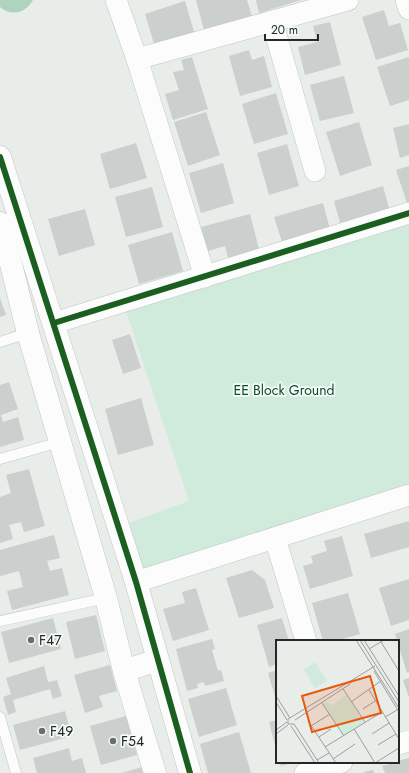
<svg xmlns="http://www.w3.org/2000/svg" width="409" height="773" viewBox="0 0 409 773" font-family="Jost,sans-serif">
<rect width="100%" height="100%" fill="#e8edea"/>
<path fill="#d0eadb" d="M409,218V489L140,573L126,524L189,501L125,308Z"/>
<path fill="#afd4bd" d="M0,0H33C26,13 11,17 0,7Z"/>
<g fill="#cbcfcd">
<path d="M196,0H247L252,16L204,30Z"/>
<path d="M256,0H301L259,13Z"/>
<path d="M185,1L195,35L155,47L145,14Z"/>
<path d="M384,10L389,26L400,23L408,50L376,60L362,17Z"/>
<path d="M330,22L341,65L305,75L298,47L317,42L313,26Z"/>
<path d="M249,50L252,60L264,56L272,87L240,96L229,56Z"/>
<path d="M192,57L208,109L173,120L165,94L179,90L173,72L184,70L181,60Z"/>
<path d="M409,57V100L390,106L377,67Z"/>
<path d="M344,76L354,113L320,121L310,85Z"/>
<path d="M276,93L288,134L254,144L242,104Z"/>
<path d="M206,112L220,155L188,166L174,122Z"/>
<path d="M359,122L372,165L340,176L326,132Z"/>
<path d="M409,124V155L400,158L393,128Z"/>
<path d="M136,143L147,178L110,189L100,154Z"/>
<path d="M287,144L299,186L269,195L257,153Z"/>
<path d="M223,163L234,203L201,213L189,173Z"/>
<path d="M409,166V209L396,170Z"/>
<path d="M383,186L391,216L342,230L334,201Z"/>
<path d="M152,187L163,227L126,237L115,197Z"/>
<path d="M323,203L330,229L282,242L274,217Z"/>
<path d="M85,209L95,245L59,256L48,219Z"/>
<path d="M250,214L259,249L228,258L225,246L208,251L201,227Z"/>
<path d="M172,232L183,271L139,284L128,245Z"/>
<path d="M0,298L6,315L0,317Z"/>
<path d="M130,334L141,368L123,374L112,340Z"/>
<path d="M9,382L18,409L1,415L3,422L18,417L24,440L0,447V385Z"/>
<path d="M141,398L154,445L118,455L105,409Z"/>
<path d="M29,469L45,526L24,532L21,522L9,525L13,539L0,543V497L11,493L6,475Z"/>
<path d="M409,521V547L371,558L364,534Z"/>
<path d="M54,535L60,558L47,561L50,571L62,568L69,595L12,610L7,591L23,587L19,571L0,576V550Z"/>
<path d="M342,536L353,576L310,589L303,566L313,563L311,556L327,551L324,541Z"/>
<path d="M252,570L265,580L274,608L239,618L226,578Z"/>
<path d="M409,579V620L391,626L379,588Z"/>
<path d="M196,588L209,630L173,641L163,609L185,603L182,592Z"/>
<path d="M348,593L360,634L336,641H323L312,603Z"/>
<path d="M96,615L105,651L75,659L66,622Z"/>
<path d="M53,618L61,649L9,663L1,632Z"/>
<path d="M282,618L289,641H277V664L269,667L257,625Z"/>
<path d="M409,629V672L407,673L395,634Z"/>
<path d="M212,639L215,649L212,650L218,671L221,670L224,681L205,686L204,682L197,684L198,688L187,691L176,649Z"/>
<path d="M110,665L117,691L99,696L103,707L85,713L74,675Z"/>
<path d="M44,666L48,682L57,680L62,696L53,699L50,689L13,700L16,712L8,715L3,697L11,694L6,678Z"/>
<path d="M277,670V703L268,673Z"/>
<path d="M409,678V698L403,680Z"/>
<path d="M226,688L237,725L199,737L188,699Z"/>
<path d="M65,711L72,736L20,750L13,725Z"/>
<path d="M126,716L137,755L101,765L90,726Z"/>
<path d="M277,720V749H276L269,722Z"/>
<path d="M239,732L251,773H208L200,744Z"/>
<path d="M69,748L72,761L82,758L86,773H37L33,758Z"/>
<path d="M409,758V773H385L382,766L398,762V761Z"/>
<path d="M280,762H295L281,766Z"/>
<path d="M142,767L143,773H122Z"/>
<path d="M373,770L374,773H364V772Z"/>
</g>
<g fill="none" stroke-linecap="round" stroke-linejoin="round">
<g stroke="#c2c5c4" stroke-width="11">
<g id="service">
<path d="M0,342L28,333"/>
<path d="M0,459L60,442"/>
<path d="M0,621L106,598"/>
<path d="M0,717L16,773"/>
</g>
</g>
<g stroke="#c2c5c4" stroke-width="22">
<g id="minor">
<path d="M116,0L137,59L205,277"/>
<path d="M406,0L409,9"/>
<path d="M272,21L315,171"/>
<path d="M137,59L348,0"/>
<path d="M54,323L409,213"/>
<path d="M275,538L306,641"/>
<path d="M136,582L409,495"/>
<path d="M398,744L409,741"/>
<path d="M305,773L342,762"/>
</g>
</g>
<g stroke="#c2c5c4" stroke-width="23">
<g id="tertiary">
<path d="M0,157L136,582L190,773"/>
<path d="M0,223L6,244L28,333L106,598L124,671L155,773"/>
<path d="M124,671L158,660"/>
</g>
</g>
<use href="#service" stroke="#fcfcfc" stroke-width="10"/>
<use href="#minor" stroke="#fcfcfc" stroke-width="21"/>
<use href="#tertiary" stroke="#fcfcfc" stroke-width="22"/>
<g stroke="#f5fcf7" stroke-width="8">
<g id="cycleway">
<path d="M0,157L136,582L190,773"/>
<path d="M54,323L409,213"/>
</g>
</g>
<use href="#cycleway" stroke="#1b5e20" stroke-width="6"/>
</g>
<g fill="#696d6b" stroke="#f5fcf7" stroke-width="1.5">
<circle cx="31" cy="640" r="4"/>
<circle cx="42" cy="731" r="4"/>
<circle cx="113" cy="741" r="4"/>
</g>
<g text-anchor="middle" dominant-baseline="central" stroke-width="3.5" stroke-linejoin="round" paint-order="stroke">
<g font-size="14" fill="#0a4a2d" stroke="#f5fcf7">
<text x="284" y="390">EE Block Ground</text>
</g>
<g font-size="14" fill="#252826" stroke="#f5fcf7" text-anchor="start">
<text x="39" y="640">F47</text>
<text x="50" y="731">F49</text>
<text x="121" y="741">F54</text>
</g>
</g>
<g transform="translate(276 640)">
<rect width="123" height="123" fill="#e8edea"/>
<path d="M39,22L51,41L39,48L28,30ZM70,55L88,82L68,95L47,63L51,61L55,66Z" fill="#d0eadb"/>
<path fill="none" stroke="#9a9e9c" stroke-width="1" d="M80,0L123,68M84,0L123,62M88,0L123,56M105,2L123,31M93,9L108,0M98,31L123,72M67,49L89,82M93,50L123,99M0,56L14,78M0,62L11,80M75,62L105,41M46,63L68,96M87,69L99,61M109,77L121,70M19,80L74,44M32,81L60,123M18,84H12V79L99,26M18,84L43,123M15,86L39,123M35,86L54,74M78,89L99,123M0,90L11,82M0,94L12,85M96,94L113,83M43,97L55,89M102,105L120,94M49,107L106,72M57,119L79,104M41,120L53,113M99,123L123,108"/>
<path fill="#e8590c" fill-opacity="0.15" stroke="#e8590c" stroke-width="2" d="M94,36L105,73L36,92L26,56Z"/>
<rect width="123" height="123" fill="none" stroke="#252826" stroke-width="2"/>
</g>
<path d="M265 34v6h53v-6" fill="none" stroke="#252826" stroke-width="2"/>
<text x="271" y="34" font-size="12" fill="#252826" stroke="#f5fcf7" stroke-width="3" paint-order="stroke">20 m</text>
</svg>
